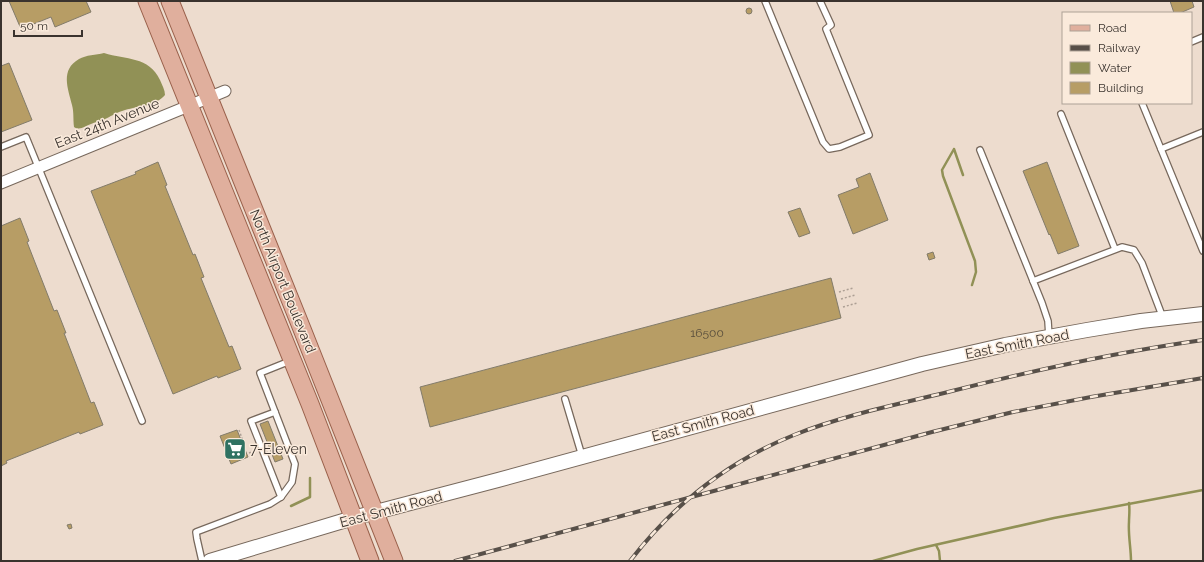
<svg xmlns="http://www.w3.org/2000/svg" width="1204" height="562" viewBox="0 0 1204 562" font-family="Raleway,sans-serif">
<rect width="100%" height="100%" fill="#eddcce"/>
<path fill="#919156" d="M104,53C126,60 149,56 160,80C162,85 165,90 165,95C155,106 139,106 125,110C117,112 110,117 103,120C99,122 95,122 91,124C85,126 80,131 74,127C73,119 74,112 72,105C68,88 60,70 79,59C86,55 96,55 104,53Z"/>
<g fill="none" stroke-linecap="round" stroke-linejoin="round">
<g stroke="#919156" stroke-width="2.5">
<path d="M963,175L954,149L942,170L943,176L975,261L976,272L972,285"/>
<path d="M1129,503C1130,510 1129,516 1129,522C1128,535 1131,548 1131,561"/>
<path d="M291,506L310,497V478"/>
<path d="M936,545L939,551L940,561"/>
<path d="M873,561L917,549L1054,518L1203,490"/>
</g>
</g>
<g fill="#b79d65" stroke="#827b6a">
<path d="M9,1H86L91,12L55,27L51,17L21,29Z"/>
<path d="M1170,1H1192L1194,7L1180,13H1174Z"/>
<circle cx="749" cy="11" r="3"/>
<path d="M9,63L32,120L1,132V66Z"/>
<path d="M158,162L167,185L165,186L193,255L195,254L204,277L201,278L229,347L232,346L241,369L218,378L217,376L173,394L91,191L136,174L135,172Z"/>
<path d="M1047,162L1079,246L1058,254L1050,234L1049,235L1023,171Z"/>
<path d="M870,173L888,220L853,234L838,195L859,187L856,179Z"/>
<path d="M800,208L810,233L799,237L788,212Z"/>
<path d="M20,218L29,241L27,242L54,311L57,310L66,333H64L91,403L94,402L103,425L80,434L79,432L6,461L7,463L1,466V226Z"/>
<path d="M933,252L935,258L929,260L927,254Z"/>
<path d="M831,278L841,318L430,427L420,387Z"/>
<path d="M268,421L283,459L275,462L260,424Z"/>
<path d="M237,430L248,457L231,464L220,436Z"/>
<path d="M71,524L72,528L69,529L67,525Z"/>
</g>
<g fill="none" stroke-linecap="round" stroke-linejoin="round">
<g stroke="#77685c" stroke-width="8">
<g id="service">
<path d="M765,1L823,142L829,149L840,147L869,135L826,29L831,25L820,1"/>
<path d="M1191,42L1203,37"/>
<path d="M1142,103L1203,251"/>
<path d="M1061,114L1115,249"/>
<path d="M1,147L26,137L142,421"/>
<path d="M1161,149L1203,132"/>
<path d="M980,150L1042,303L1048,321L1049,337"/>
<path d="M1033,281L1122,247L1134,250L1142,263L1163,318"/>
<path d="M565,399L582,456"/>
<path d="M275,412L295,464L292,482L281,497"/>
<path d="M202,561L197,539L196,532L270,504L281,497L251,421L275,412L260,373L290,361"/>
</g>
</g>
<g stroke="#77685c" stroke-width="13">
<path id="minor" d="M1,183L225,91"/>
</g>
<g stroke="#77685c" stroke-width="16">
<path id="tertiary" d="M210,561L353,518L498,480L922,364L1005,345L1087,330L1141,321L1203,314"/>
</g>
<g stroke="#99604b" stroke-width="19">
<g id="primary">
<path d="M147,1L310,404L370,561"/>
<path d="M170,1L302,329L394,561"/>
</g>
</g>
<g stroke="#ac9f94" stroke-width="1.5" stroke-dasharray="2 2" stroke-linecap="butt">
<path d="M839,292L853,288"/>
<path d="M841,299L855,295"/>
<path d="M843,307L857,303"/>
<path d="M239,430L243,441"/>
<path d="M249,453L256,450"/>
</g>
<use href="#service" stroke="#fff" stroke-width="5.5"/>
<use href="#minor" stroke="#fff" stroke-width="11"/>
<use href="#tertiary" stroke="#fff" stroke-width="14"/>
<use href="#primary" stroke="#e0af9d" stroke-width="17"/>
<g stroke="#585049" stroke-width="4">
<g id="rail">
<path d="M455,561L932,432L1013,412L1091,397L1203,378"/>
<path d="M630,561C673,505 729,461 794,435C844,415 899,404 952,391C1035,370 1118,352 1203,340"/>
</g>
</g>
<use href="#rail" stroke="#faeadb" stroke-width="2.5" stroke-dasharray="8" stroke-linecap="butt"/>
</g>
<defs>
<g id="supermarket-square" transform="scale(1.15)"><rect x="-9" y="-9" width="18" height="18" rx="4" fill="#2f7262" stroke="#faeadb"/><path d="M-6-5.5h2.5l.6 2H6L4.5 2H-2.5L-4.4-4H-6ZM-1.5 3.2a1.3 1.3 0 1 0 .1 0ZM3 3.2a1.3 1.3 0 1 0 .1 0Z" fill="#fff"/></g>
</defs>
<g fill-rule="evenodd">
<use href="#supermarket-square" x="235" y="449"/>
</g>
<g text-anchor="middle" dominant-baseline="central" stroke-width="3" stroke-linejoin="round" paint-order="stroke">
<g font-size="12" fill="#594e3c">
<text x="707" y="333">16500</text>
</g>
<g font-size="14" fill="#3a332e" stroke="#faeadb">
<text transform="translate(107 123) rotate(-22)">East 24th Avenue</text>
<text transform="translate(283 281) rotate(68)">North Airport Boulevard</text>
<text transform="translate(1017 344) rotate(-11)">East Smith Road</text>
<text transform="translate(703 423) rotate(-15)">East Smith Road</text>
<text transform="translate(391 509) rotate(-15)">East Smith Road</text>
</g>
<g font-size="14" fill="#3a332e" stroke="#faeadb" text-anchor="start">
<text x="250" y="449">7-Eleven</text>
</g>
</g>
<rect width="1204" height="562" fill="none" stroke="#3a332e" stroke-width="4"/>
<rect x="1062" y="12" width="130" height="92" fill="#faeadb" stroke="#ada196"/>
<rect x="1070" y="25" width="20" height="6" fill="#e0af9d" stroke="#ada196"/>
<text x="1098" y="32" font-size="12" fill="#3a332e">Road</text>
<rect x="1070" y="45" width="20" height="6" fill="#585049" stroke="#ada196"/>
<text x="1098" y="52" font-size="12" fill="#3a332e">Railway</text>
<rect x="1070" y="62" width="20" height="12" fill="#919156" stroke="#ada196"/>
<text x="1098" y="72" font-size="12" fill="#3a332e">Water</text>
<rect x="1070" y="82" width="20" height="12" fill="#b79d65" stroke="#ada196"/>
<text x="1098" y="92" font-size="12" fill="#3a332e">Building</text>
<path d="M14 30v6h68v-6" fill="none" stroke="#3a332e" stroke-width="2"/>
<text x="20" y="30" font-size="12" fill="#3a332e" stroke="#faeadb" stroke-width="3" paint-order="stroke">50 m</text>
</svg>
